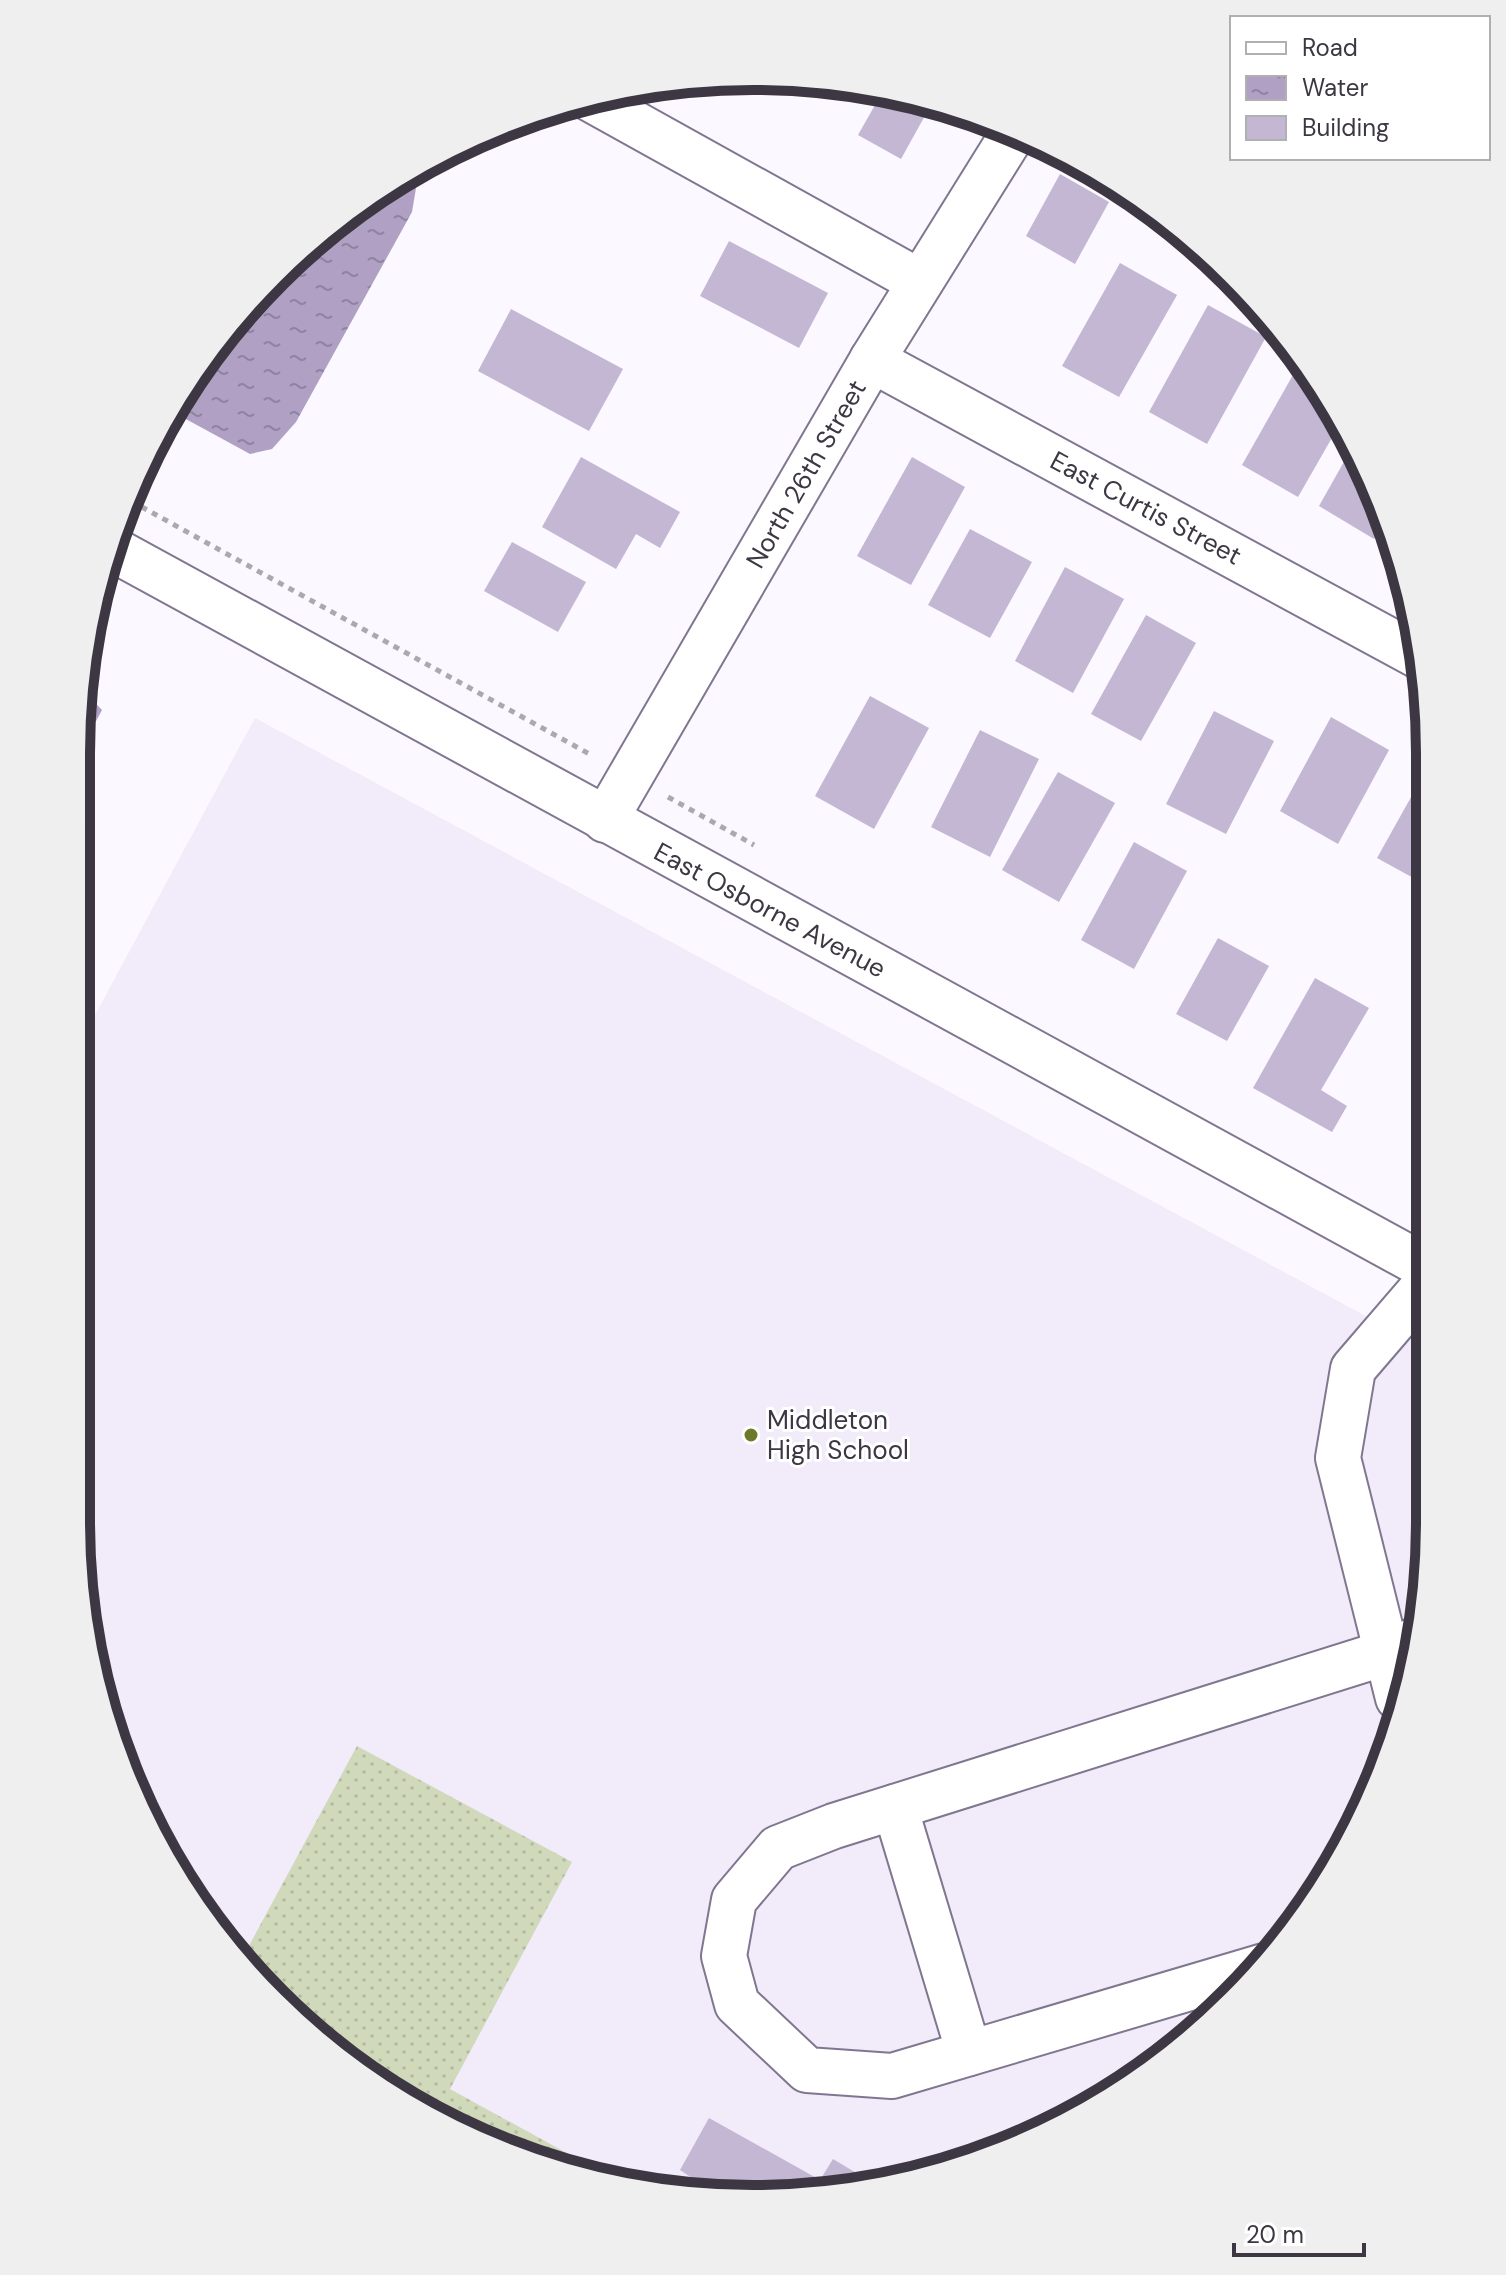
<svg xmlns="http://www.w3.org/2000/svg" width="1506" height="2275" viewBox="0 0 1506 2275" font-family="'DM Sans',sans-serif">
<defs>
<pattern id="grass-dots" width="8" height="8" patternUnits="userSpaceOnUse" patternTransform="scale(2)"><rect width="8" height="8" fill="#d1d9bb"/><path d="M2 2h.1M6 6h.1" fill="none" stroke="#b4bba2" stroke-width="1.8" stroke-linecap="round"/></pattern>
<pattern id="water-ripples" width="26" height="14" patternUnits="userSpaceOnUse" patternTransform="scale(2)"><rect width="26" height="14" fill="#b0a0c4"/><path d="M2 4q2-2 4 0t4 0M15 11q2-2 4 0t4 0" fill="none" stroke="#9083a1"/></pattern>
</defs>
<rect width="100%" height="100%" fill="#fbf8ff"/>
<path fill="#f1ebfa" d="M255,718L1425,1348L1424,1611L1360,1821L1262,1969L1091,2109L886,2186L708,2198L494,2148L341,2059L190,1898L112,1739L76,1522L79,1045Z"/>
<path fill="url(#grass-dots)" d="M357,1746L572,1862L450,2089L605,2174L494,2148L341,2059L244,1955Z"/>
<g fill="url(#water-ripples)">
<path d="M411,172L417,182L412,212L296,422L272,449L250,454L173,412L244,306L341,216Z"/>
<path d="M82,689L102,710L81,749Z"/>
</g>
<g fill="#c3b7d4">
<path d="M883,91L932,103L901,159L858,135Z"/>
<path d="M1060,174L1109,202L1075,264L1026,236Z"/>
<path d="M729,241L828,293L799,348L700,296Z"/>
<path d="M1120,263L1177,295L1119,397L1062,366Z"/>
<path d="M1208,305L1266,337L1207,444L1149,412Z"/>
<path d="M511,309L623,369L589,431L478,371Z"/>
<path d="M1298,366L1310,372L1341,422L1298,497L1242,465Z"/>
<path d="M1354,444L1385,520L1374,539L1319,506Z"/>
<path d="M581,457L680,512L660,548L636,534L616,569L542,527Z"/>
<path d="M912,457L965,487L911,585L857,556Z"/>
<path d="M970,529L1032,562L990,638L928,605Z"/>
<path d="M512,542L586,582L558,632L484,591Z"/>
<path d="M1065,567L1124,599L1073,693L1015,661Z"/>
<path d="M1146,615L1196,643L1141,741L1091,714Z"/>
<path d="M870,696L929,728L874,829L815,796Z"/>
<path d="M1214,711L1274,741L1226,834L1166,804Z"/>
<path d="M1331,717L1389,750L1338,844L1280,811Z"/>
<path d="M980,730L1039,759L990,857L931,827Z"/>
<path d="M1058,772L1115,803L1059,902L1002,870Z"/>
<path d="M1415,790L1428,797V886L1377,858Z"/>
<path d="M1134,842L1187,871L1134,969L1081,940Z"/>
<path d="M1218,938L1269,966L1227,1041L1176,1014Z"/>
<path d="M1315,978L1369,1008L1321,1090L1347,1106L1332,1132L1253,1088Z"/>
<path d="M709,2118L820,2180L833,2159L878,2186L708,2198L692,2194L698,2182L680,2170Z"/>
</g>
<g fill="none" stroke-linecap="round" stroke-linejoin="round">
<g stroke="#817690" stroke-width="48">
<g id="minor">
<path d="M587,97L920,282"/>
<path d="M872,360L1420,657"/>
<path d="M116,551L1426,1267"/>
<path d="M605,820L872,360L1014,132"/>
<path d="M1398,1698L1338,1458L1353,1369L1426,1284"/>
<path d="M895,1807L969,2053"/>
<path d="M1264,1966L892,2076L807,2070L737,2004L724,1956L734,1900L778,1848L834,1826L1385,1653L1415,1640"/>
</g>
</g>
<g stroke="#aca8b0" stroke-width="5" stroke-dasharray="6 6" stroke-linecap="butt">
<path d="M131,501L593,756"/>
<path d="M668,797L754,845"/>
</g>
<use href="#minor" stroke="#fff" stroke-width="44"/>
</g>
<circle fill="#6a7a28" stroke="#fff" stroke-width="3" cx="751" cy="1435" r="8"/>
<g text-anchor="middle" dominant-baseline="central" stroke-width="6" stroke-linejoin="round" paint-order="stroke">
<g font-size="26" fill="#3c3742" stroke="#fff">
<text transform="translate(806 474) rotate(-60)">North 26th Street</text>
<text transform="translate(1146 508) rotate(28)">East Curtis Street</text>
<text transform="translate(770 910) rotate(28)">East Osborne Avenue</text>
</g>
<g font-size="26" fill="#3c3742" stroke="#fff" text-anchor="start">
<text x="767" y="1420">Middleton<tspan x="767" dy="30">High School</tspan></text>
</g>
</g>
<path d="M0 0H1506V2275H0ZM753 90H753A663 663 0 0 1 1416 753V1522A663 663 0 0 1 753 2185H753A663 663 0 0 1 90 1522V753A663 663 0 0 1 753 90Z" fill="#efeff0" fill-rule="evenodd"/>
<path fill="none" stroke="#3c3742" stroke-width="10" d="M753 90H753A663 663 0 0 1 1416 753V1522A663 663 0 0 1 753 2185H753A663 663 0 0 1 90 1522V753A663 663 0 0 1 753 90Z"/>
<rect x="1230" y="16" width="260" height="144" fill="#ffffff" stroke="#b1afb3" stroke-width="2"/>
<rect x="1246" y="42" width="40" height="12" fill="#ffffff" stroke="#b1afb3" stroke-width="2"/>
<text x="1302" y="56" font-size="24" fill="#3c3742">Road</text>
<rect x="1246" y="76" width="40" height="24" fill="url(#water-ripples)" stroke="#b1afb3" stroke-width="2"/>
<text x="1302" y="96" font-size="24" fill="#3c3742">Water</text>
<rect x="1246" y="116" width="40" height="24" fill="#c3b7d4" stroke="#b1afb3" stroke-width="2"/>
<text x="1302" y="136" font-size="24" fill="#3c3742">Building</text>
<path d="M1234 2243v12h130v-12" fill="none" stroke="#3c3742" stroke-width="4"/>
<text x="1246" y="2243" font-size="24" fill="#3c3742" stroke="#ffffff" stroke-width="6" paint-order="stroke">20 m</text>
</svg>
